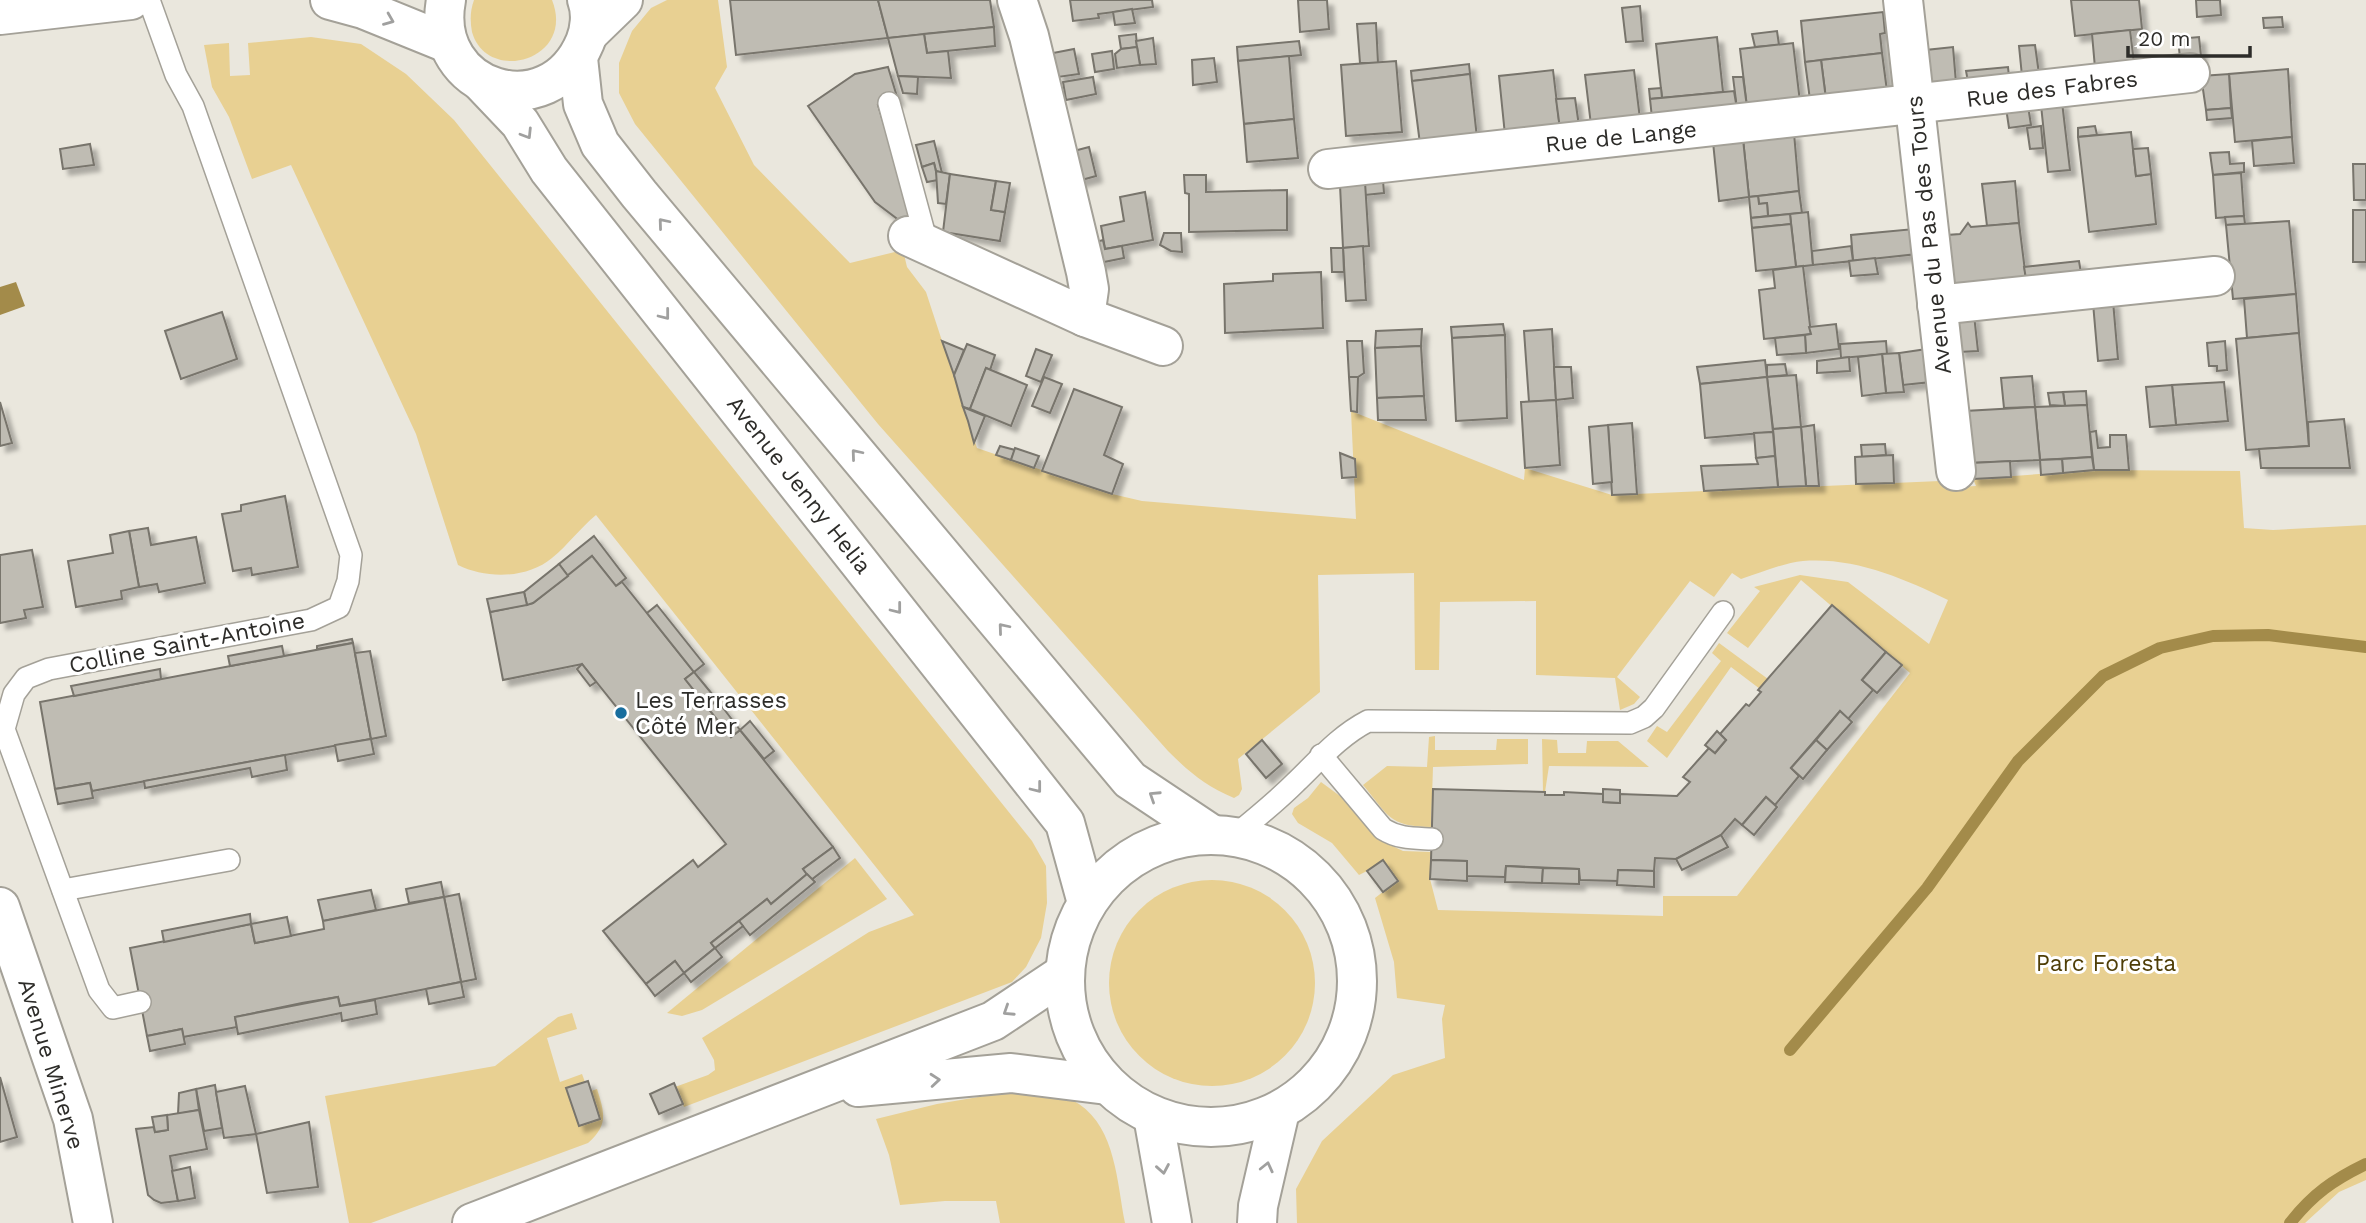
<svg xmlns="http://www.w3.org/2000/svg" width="2366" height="1223" viewBox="0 0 2366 1223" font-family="'Work Sans',sans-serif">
<defs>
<filter id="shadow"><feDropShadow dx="6" dy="6" stdDeviation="2" flood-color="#0004"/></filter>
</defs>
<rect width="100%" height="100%" fill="#eae7dd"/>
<g fill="#e8d092">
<path d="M474,0H552C576,60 487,85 472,32C470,21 470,11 474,0Z"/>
<path d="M667,0H718L727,67L715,88L754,165L850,263L903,250L907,267L926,292L977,448L1112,494L1142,501L1356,519L1351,411L1524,480L1525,468L1612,495L1940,481L1944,488L1976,486L1973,479L2094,470L2240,471L2244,528L2273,530L2366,525V1180L2339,1192L2305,1223H1297L1296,1189L1322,1141L1393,1075L1445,1058L1442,1019L1445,1005L1397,998L1394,962L1375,898L1397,881L1367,871L1359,875L1332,843L1298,823L1292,814L1294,808L1308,798L1321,782L1340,796L1376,838L1403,851L1431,852L1430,879L1438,910L1663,916V896H1737L1910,673L1801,580L1748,648L1727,633L1760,591L1754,587L1800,575L1848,582L1929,644L1948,600C1903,578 1854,557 1803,561C1783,563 1760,573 1741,579L1732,573L1714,597L1690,581L1617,677L1640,697L1634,704L1620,710L1615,678L1536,675V601L1440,602L1439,670H1415L1414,573L1318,575L1320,692L1238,759L1242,789L1239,795L1234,798C1206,786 1190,773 1168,751L878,424L635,124L619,93V63L632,31L651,8Z"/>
<path d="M311,37L361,44L406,74L454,120L1032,841L1046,866L1047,903L1041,938L1026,967L1012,982L684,1107L675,1087L708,1075L715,1070L714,1060L702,1038L869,932L914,915L596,515C580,528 568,545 552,558C527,579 486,579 458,565L416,434L291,165L252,179L229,117L212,87L204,45L229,43L230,76L250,75L248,43Z"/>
<path d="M1719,643L1768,679L1760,689L1731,667L1667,758L1647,741L1657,726L1667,732L1721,661L1712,653Z"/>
<path d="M1435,736V750H1496L1497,739H1528V764L1433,767L1431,827C1388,826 1389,816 1363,785L1387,766L1427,767L1429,737Z"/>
<path d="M1542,739L1557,740L1558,753H1586L1587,741H1618L1649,767L1549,766L1545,792H1543Z"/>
<path d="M855,858L887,899L702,1010L682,1016L667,1013Z"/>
<circle cx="1212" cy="983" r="103"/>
<path d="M572,1013L577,1029L547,1038L560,1082L582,1074L585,1082L567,1088L579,1126L600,1119L591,1091L597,1089C605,1114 608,1125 588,1143L371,1223H349L325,1096L495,1066L558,1017Z"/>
<path d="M1026,1089C1044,1092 1063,1094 1079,1104C1116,1129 1117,1183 1125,1223H1000L996,1201H945L900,1205L889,1155L876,1119L937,1104Z"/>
</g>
<path fill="#a38b4a" d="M16,282L25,306L0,315V287Z"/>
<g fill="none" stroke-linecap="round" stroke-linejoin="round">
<g stroke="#a38b4a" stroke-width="12">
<path d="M1790,1050L1927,888L2018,761L2103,676L2160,648L2213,636L2268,635L2366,647"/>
<path d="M2290,1223C2313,1194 2333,1180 2366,1164"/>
</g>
</g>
<g fill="#bfbcb3" stroke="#78746c" stroke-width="2" filter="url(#shadow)">
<path d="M730,0H878L888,38L736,55Z"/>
<path d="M878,0H990L994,27L888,38Z"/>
<path d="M1070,0H1152L1153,7L1098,14L1099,18L1073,21Z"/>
<path d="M1298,0H1327L1329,29L1300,32Z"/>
<path d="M2071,0H2139L2142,29L2075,36Z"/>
<path d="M2196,0H2220L2221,15L2197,17Z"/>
<path d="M1640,6L1643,41L1626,42L1622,8Z"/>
<path d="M1132,9L1135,23L1115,25L1113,12Z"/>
<path d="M1883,12L1885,33L1880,34L1882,53L1805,62L1801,21Z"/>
<path d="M2282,17L2283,27L2264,28L2263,18Z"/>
<path d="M1376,23L1378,63H1360L1357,24Z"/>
<path d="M994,27L995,46L927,53L924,34Z"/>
<path d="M2130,30L2134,63L2095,68L2092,34Z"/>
<path d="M1777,31L1779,45L1755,47L1752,34Z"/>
<path d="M924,34L927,53L948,51L951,78L898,76L888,38Z"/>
<path d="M1136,34L1137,47L1121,49L1119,36Z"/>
<path d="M1717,37L1723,92L1662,98L1656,44Z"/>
<path d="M2199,37L2201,56L2180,58L2178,39Z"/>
<path d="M1153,38L1156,64L1140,65L1136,41Z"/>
<path d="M1299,41L1301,55L1238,61L1237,47Z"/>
<path d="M1793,43L1800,102L1747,107L1740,49Z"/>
<path d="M2035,45L2039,74L2022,76L2019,46Z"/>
<path d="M1137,47L1140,65L1117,68L1115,54L1121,49Z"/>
<path d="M1953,47L1956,83L1931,86L1926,50Z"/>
<path d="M1074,49L1079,74L1058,77L1053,53Z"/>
<path d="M1112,51L1114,69L1095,72L1092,54Z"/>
<path d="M1882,53L1887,91L1826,99L1821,60Z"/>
<path d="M1289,56L1294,119L1244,124L1238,61Z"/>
<path d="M1214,58L1217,82L1193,85L1192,60Z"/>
<path d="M1821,60L1826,99L1810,100L1805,62Z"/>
<path d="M1396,61L1402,132L1346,136L1341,65Z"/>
<path d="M1469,64L1470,74L1412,81L1411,71Z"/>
<path d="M888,67L898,100L878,105L911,213L904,224L875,202L808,106L855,74Z"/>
<path d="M2008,67L2009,77L1968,82L1966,71Z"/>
<path d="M2288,69L2292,137L2235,142L2229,74Z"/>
<path d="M1553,70L1560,129L1505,135L1499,76Z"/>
<path d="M1634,70L1640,119L1591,125L1585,75Z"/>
<path d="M1470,74L1477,138L1420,144L1412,81Z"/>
<path d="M2229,74L2231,108L2206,110L2201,76Z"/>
<path d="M898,76L918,77L917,94L903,93Z"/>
<path d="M1093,77L1096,94L1066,100L1063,82Z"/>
<path d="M1733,77H1743L1747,107L1737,109Z"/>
<path d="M1661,88L1662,98L1650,99L1649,89Z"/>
<path d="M1734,91L1737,109L1652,118L1650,99Z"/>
<path d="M1575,98L1579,126L1560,129L1556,99Z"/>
<path d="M2062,102L2070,170L2048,172L2041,105Z"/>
<path d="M2028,106L2031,125L2009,128L2006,108Z"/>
<path d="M2231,108L2232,118L2207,120L2206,110Z"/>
<path d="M1294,119L1298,158L1247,162L1244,124Z"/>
<path d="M2041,126L2043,148L2030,149L2027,128Z"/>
<path d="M2095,126L2097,135L2078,137V128Z"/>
<path d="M2131,132L2136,176L2151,174L2156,224L2089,232L2078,137Z"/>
<path d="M1794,133L1799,191L1749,197L1743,139Z"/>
<path d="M2292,137L2294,163L2254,166L2252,141Z"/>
<path d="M1743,139L1749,197L1719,201L1713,142Z"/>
<path d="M934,141L942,173L936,171L934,163L922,167L916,145Z"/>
<path d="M90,144L94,165L63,169L60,149Z"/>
<path d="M1089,147L1096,176L1078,181L1070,152Z"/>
<path d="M2148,148L2151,174L2136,176L2133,149Z"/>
<path d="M2229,152L2230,164L2244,163V172L2213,175L2210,153Z"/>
<path d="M934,163L938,180L927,182L922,167Z"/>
<path d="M2353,164H2366V200H2354Z"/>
<path d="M936,171L950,174L946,204L938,203Z"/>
<path d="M2241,173L2244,216L2216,218L2213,175Z"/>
<path d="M950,174L996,181L991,210L1005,212L1000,241L943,232Z"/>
<path d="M1184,175H1206V192L1287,190V230L1189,232V194L1185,193Z"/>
<path d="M1383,180L1384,193L1365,195V182Z"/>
<path d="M996,181L1010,183L1005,212L991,210Z"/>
<path d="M2015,181L2019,223L1987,226L1982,184Z"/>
<path d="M1365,182L1369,246L1343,248L1340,185Z"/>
<path d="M1799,191L1802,213L1768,216L1767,203L1759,204L1758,196Z"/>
<path d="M1145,192L1153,240L1105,249L1101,226L1124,221L1120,197Z"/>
<path d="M1758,196L1759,204L1767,203L1768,216L1751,218L1749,197Z"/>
<rect x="2353" y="210" width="13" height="52"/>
<path d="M1808,212L1813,265L1796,267L1790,214Z"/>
<path d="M1790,214L1791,224L1752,228L1751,218Z"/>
<path d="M2244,216L2245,224L2226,225L2225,217Z"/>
<path d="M2289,221L2296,294L2233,299L2226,225Z"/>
<path d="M1968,223L1971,227L2019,223L2026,279L1952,286L1947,235L1960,234Z"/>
<path d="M1791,224L1796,267L1756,271L1752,228Z"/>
<path d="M1914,229L1917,254L1853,261L1851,235Z"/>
<path d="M1164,233H1181L1182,252L1171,251L1160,245Z"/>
<path d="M1103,240L1105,249L1122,246L1124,258L1099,263L1093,243Z"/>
<path d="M1363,246L1366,300L1346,301L1343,248Z"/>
<path d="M1851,246L1853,261L1813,265L1812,251Z"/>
<path d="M1331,248H1343L1344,272H1332Z"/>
<path d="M1875,258L1878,274L1851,276L1849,261Z"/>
<path d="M2079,261L2081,273L2026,279L2024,267Z"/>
<path d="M1803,266L1811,334L1764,339L1759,290L1775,288L1773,270Z"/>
<path d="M1321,272L1323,328L1225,333L1224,284L1273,281V274Z"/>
<path d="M2296,294L2299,333L2247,338L2244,299Z"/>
<path d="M2113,301L2118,359L2098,361L2093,303Z"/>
<path d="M222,312L237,359L181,379L165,331Z"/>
<path d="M1974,315L1978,351L1959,352L1956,316Z"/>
<path d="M1503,324L1505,335L1452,338L1451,327Z"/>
<path d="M1836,324L1839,349L1806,353L1805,335L1811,334L1809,327Z"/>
<path d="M1422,329L1421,346L1375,348L1376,331Z"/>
<path d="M1552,329L1556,400L1529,402L1524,331Z"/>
<path d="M2299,333L2309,446L2246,450L2236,339Z"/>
<path d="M1505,335L1507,418L1456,421L1452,338Z"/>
<path d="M1805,335L1806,353L1777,355L1775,338Z"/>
<path d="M942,341L964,350L954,375Z"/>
<path d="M1347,341H1362L1364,373L1358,377H1349Z"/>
<path d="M1886,341L1887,354L1841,358L1840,344Z"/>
<path d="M2225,341L2227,370L2217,371V366H2209L2207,343Z"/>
<path d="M967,344L995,355L990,370L986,368L970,409L963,407L954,375Z"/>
<path d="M1421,346L1424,396L1377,398L1375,348Z"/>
<path d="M1036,349L1052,355L1041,382L1026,376Z"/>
<path d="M1927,349L1931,382L1903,385L1899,353Z"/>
<path d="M1899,353L1904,392L1886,393L1882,354Z"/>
<path d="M1882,354L1886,393L1862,396L1858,357Z"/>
<path d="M1849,357L1850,371L1817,373V361Z"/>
<path d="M1765,360L1767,377L1700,384L1697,367Z"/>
<path d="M1785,364L1787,375L1767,377V365Z"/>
<path d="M1554,367H1571L1573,398L1556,400Z"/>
<path d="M986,368L1027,385L1011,426L970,409Z"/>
<path d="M1796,375L1801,427L1773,429L1767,377Z"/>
<path d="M2032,376L2035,407L2004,408L2001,378Z"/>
<path d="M1044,377L1062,384L1050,413L1032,406Z"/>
<path d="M1349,377H1358L1357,412L1351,411Z"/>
<path d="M1767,377L1773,432L1705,438L1700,384Z"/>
<path d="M2224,382L2228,421L2176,425L2172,385Z"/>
<path d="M2172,385L2176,425L2150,427L2146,387Z"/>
<path d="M1074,389L1122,407L1104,455L1123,464L1112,494L1042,471Z"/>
<path d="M2086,391L2087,405L2065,406L2063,392Z"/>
<path d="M2063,392L2065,406L2050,405L2048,393Z"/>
<path d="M1424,396L1426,420H1378L1377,398Z"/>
<path d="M1556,400L1560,465L1525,468L1521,402Z"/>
<path d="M0,402L12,443L0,446Z"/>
<path d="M2087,405L2092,457L2040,460L2035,407Z"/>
<path d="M963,407L985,416L974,443L968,421Z"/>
<path d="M2035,407L2040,460L1971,463L1965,411Z"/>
<path d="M2344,419L2350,468H2261L2259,449L2309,446L2308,422Z"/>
<path d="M1632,423L1637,494L1612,495L1608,425Z"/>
<path d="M1608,425L1612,482L1593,484L1589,427Z"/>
<path d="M1814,425L1819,486H1806L1801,427Z"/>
<path d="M1801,427L1806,486L1778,487L1773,429Z"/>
<path d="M2096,431L2098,448L2110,447V435H2126L2129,470H2094L2090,432Z"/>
<path d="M1773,432L1775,456L1756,458L1754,433Z"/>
<path d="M1885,444L1886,455L1862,457L1861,445Z"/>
<path d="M1000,446L1015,450L1011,460L996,455Z"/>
<path d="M1015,448L1039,456L1034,468L1011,460Z"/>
<path d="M1340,453L1355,459L1356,477L1342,478Z"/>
<path d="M1893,455L1894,483L1856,484L1855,457Z"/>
<path d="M1775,456L1778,487L1704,491L1701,466L1758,464L1756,458Z"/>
<path d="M2092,457L2094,470L2063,473L2062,459Z"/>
<path d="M2062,459L2063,473L2041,475L2040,460Z"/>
<path d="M2010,461L2011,477L1973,479L1971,463Z"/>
<path d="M285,496L298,567L252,575L251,568L233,571L222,514L241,511V505Z"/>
<path d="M148,528L151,545L196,537L205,583L159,592L157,584L139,587L129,531Z"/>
<path d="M129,531L139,587L121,591L122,599L76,607L68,561L113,553L110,535Z"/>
<path d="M594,536L626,578L616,586L592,556L568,576L559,564Z"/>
<path d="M32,550L43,607L24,610L26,618L0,623V555Z"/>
<path d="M592,556L616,586L622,582L694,672L685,679L731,737L740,730L833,847L803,869L807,874L771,904L767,899L711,943L715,948L684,973L675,961L646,984L603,931L693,860L698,867L726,844L582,664L503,680L490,612L533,603Z"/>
<path d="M559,564L568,576L533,603L527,605L524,592Z"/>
<path d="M524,592L527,605L490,612L487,599Z"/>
<path d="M657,605L704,664L694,672L647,613Z"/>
<path d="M1832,605L1886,652L1862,680L1873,690L1848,719L1840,711L1791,768L1799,776L1775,805L1766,797L1742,825L1735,819L1721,835L1676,859L1655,858L1654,871L1618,870V881L1580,880L1579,869L1506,866L1505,877L1467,876V861L1431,860L1433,789L1545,792V795H1564V792L1603,794V802L1620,803V794L1677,796L1690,782L1683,777L1709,748L1715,753L1726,740L1720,734L1746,704L1749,706L1761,692L1758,690Z"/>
<path d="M352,639L353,643L317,649V646Z"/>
<path d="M353,643L371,739L92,791L90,783L55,789L40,702Z"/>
<path d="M282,646L284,656L230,666L228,656Z"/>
<path d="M370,651L386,736L371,739L355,653Z"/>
<path d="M1886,652L1902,665L1877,693L1862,680Z"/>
<path d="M582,664L596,682L590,686L577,669Z"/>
<path d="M160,669L161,679L74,696L71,686Z"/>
<path d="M694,672L717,700L708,708L685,679Z"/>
<path d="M717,700L740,730L731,737L708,708Z"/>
<path d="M1840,711L1852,722L1827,750L1816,740Z"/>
<path d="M750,721L774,751L764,759L740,730Z"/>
<path d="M1717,731L1726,740L1715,753L1705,745Z"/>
<path d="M371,739L374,754L338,761L335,745Z"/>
<path d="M1262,740L1282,764L1266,778L1246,754Z"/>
<path d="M1816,740L1827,750L1803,779L1791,768Z"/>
<path d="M285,755L287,770L252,777L250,768L145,788L144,781Z"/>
<path d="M90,783L93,798L58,804L55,789Z"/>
<path d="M1603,789L1620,790V803L1603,802Z"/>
<path d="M1766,797L1777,807L1754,835L1742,825Z"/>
<path d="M1721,835L1728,847L1682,870L1676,859Z"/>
<path d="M833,847L840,858L811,880L803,869Z"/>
<path d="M1383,860L1398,881L1383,892L1367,871Z"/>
<path d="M1431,860L1467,861V881L1430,879Z"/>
<path d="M1506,866L1543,868L1542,883L1505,882Z"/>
<path d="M1543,868L1579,869V884L1542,883Z"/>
<path d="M1618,870L1654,871V887L1617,885Z"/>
<path d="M807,874L815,882L750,935L739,921L767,899L771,904Z"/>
<path d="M441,882L444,897L409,903L406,889Z"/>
<path d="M371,890L376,910L323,921L318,900Z"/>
<path d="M459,894L476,979L461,982L444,897Z"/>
<path d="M444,897L461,982L340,1006L338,997L302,1003L235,1017L237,1027L183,1037L182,1029L147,1036L130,948L251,924L255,943L324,929L323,921Z"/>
<path d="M250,914L251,924L164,942L162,931Z"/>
<path d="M287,917L291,936L255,943L251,924Z"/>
<path d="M739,921L743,926L715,948L711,943Z"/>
<path d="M715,948L722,957L691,982L684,973Z"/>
<path d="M675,961L684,973L655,996L646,984Z"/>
<path d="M461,982L464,997L429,1004L426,989Z"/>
<path d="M338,997L340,1006L375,1000L377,1014L342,1021L341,1013L238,1034L235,1017Z"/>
<path d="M182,1029L185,1044L150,1051L147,1036Z"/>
<path d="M0,1077L17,1137L0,1142Z"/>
<path d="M588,1081L600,1119L579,1126L566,1088Z"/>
<path d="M674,1083L683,1104L659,1114L650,1094Z"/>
<path d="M215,1085L222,1128L204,1131L196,1089Z"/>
<path d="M245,1086L256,1134L224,1138L216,1092Z"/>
<path d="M196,1089L199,1110L178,1114L179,1093Z"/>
<path d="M199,1110L207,1149L170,1156L178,1201L161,1203L154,1200L148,1195L136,1129L154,1127L155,1132L168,1130L167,1115Z"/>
<path d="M167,1115L168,1130L155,1132L152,1117Z"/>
<path d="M309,1122L318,1187L267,1193L256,1134Z"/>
<path d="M190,1167L195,1198L178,1201L172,1171Z"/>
</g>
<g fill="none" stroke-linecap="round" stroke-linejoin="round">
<g stroke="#a4a198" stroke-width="24">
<g id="lane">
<path d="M889,103L928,247"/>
<path d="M1321,755L1383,829C1399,839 1414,838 1432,839"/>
<path d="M1234,836C1255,819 1277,801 1296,782C1319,760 1339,736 1368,721L1630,723L1644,717L1654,708L1723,612"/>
<path d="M63,890L229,860"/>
<path d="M140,1002L113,1008L99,990L4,729L14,694L26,678L49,669L311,620L339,607L348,581L351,555L193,106L176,75L149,0"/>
</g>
</g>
<g stroke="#a4a198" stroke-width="42">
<g id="street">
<path d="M1903,0L1956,471"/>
<path d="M1328,169L2190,73"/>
<path d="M908,236L1085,317L1089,289L1086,272L1029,36L1017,0"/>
<path d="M1937,305L2215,276"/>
<path d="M1085,317L1163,346"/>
<path d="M0,907L73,1119L93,1223"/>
<path d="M858,1087L1011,1073L1107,1085"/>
<path d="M472,1223L993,1021L1065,973"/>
</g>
</g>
<g stroke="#a4a198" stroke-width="42">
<g id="secondary">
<path d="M330,0L363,9L447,43"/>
<path d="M446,0C429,91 549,128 585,42C590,30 592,13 587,0"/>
<path d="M0,15L131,0"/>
<path d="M589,33L623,0"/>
<path d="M578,58L583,104L600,144L639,194L1130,780L1211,834"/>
<path d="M482,83L520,123L549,170L1065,823L1087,903"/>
<circle cx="1211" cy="981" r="146"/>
<path d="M1153,1116L1172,1223"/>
<path d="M1257,1223L1258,1206L1280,1111"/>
</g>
</g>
<use href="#lane" stroke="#fff" stroke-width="21"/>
<use href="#street" stroke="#fff" stroke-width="38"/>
<use href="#secondary" stroke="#fff" stroke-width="38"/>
</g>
<defs><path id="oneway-chevron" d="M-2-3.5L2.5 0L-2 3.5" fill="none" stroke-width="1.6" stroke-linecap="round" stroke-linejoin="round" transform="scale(1.75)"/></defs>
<g stroke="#a0a09f">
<use href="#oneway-chevron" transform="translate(389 20) rotate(22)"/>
<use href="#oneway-chevron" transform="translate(527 134) rotate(58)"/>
<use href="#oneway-chevron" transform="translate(663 223) rotate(-130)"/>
<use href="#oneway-chevron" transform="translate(665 315) rotate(52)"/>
<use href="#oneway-chevron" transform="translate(856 454) rotate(-130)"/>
<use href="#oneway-chevron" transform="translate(897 609) rotate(52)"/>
<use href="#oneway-chevron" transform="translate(1003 628) rotate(-130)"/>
<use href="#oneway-chevron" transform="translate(1037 788) rotate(52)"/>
<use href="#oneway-chevron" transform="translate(1154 796) rotate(-147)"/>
<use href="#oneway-chevron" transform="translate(1008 1011) rotate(147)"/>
<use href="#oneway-chevron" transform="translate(935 1080) rotate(-5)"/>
<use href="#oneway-chevron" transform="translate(1267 1167) rotate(-77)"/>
<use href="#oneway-chevron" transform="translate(1163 1169) rotate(80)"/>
</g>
<circle fill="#186e9e" stroke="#fff" stroke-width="2.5" cx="621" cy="713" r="7"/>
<g text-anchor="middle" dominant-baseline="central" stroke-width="6" stroke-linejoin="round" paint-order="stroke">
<g font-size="23" fill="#2d2c29" stroke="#fff">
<text transform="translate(2052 89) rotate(-7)">Rue des Fabres</text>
<text transform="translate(1621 137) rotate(-6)">Rue de Lange</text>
<text transform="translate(1929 235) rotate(-96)">Avenue du Pas des Tours</text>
<text transform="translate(799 485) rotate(52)">Avenue Jenny Helia</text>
<text transform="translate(187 643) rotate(-11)">Colline Saint-Antoine</text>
<text transform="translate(51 1064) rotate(73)">Avenue Minerve</text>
</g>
<g font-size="23" fill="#2d2c29" stroke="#fff" text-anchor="start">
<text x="635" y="700">Les Terrasses<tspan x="635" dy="26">Côté Mer</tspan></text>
</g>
<g font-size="23" fill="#4f3e07" stroke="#fff">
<text x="2106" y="963">Parc Foresta</text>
</g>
</g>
<path d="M2128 46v10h122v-10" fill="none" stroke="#2d2c29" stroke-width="3.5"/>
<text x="2138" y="46" font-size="21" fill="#2d2c29" stroke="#ffffff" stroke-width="5" paint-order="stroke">20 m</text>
</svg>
